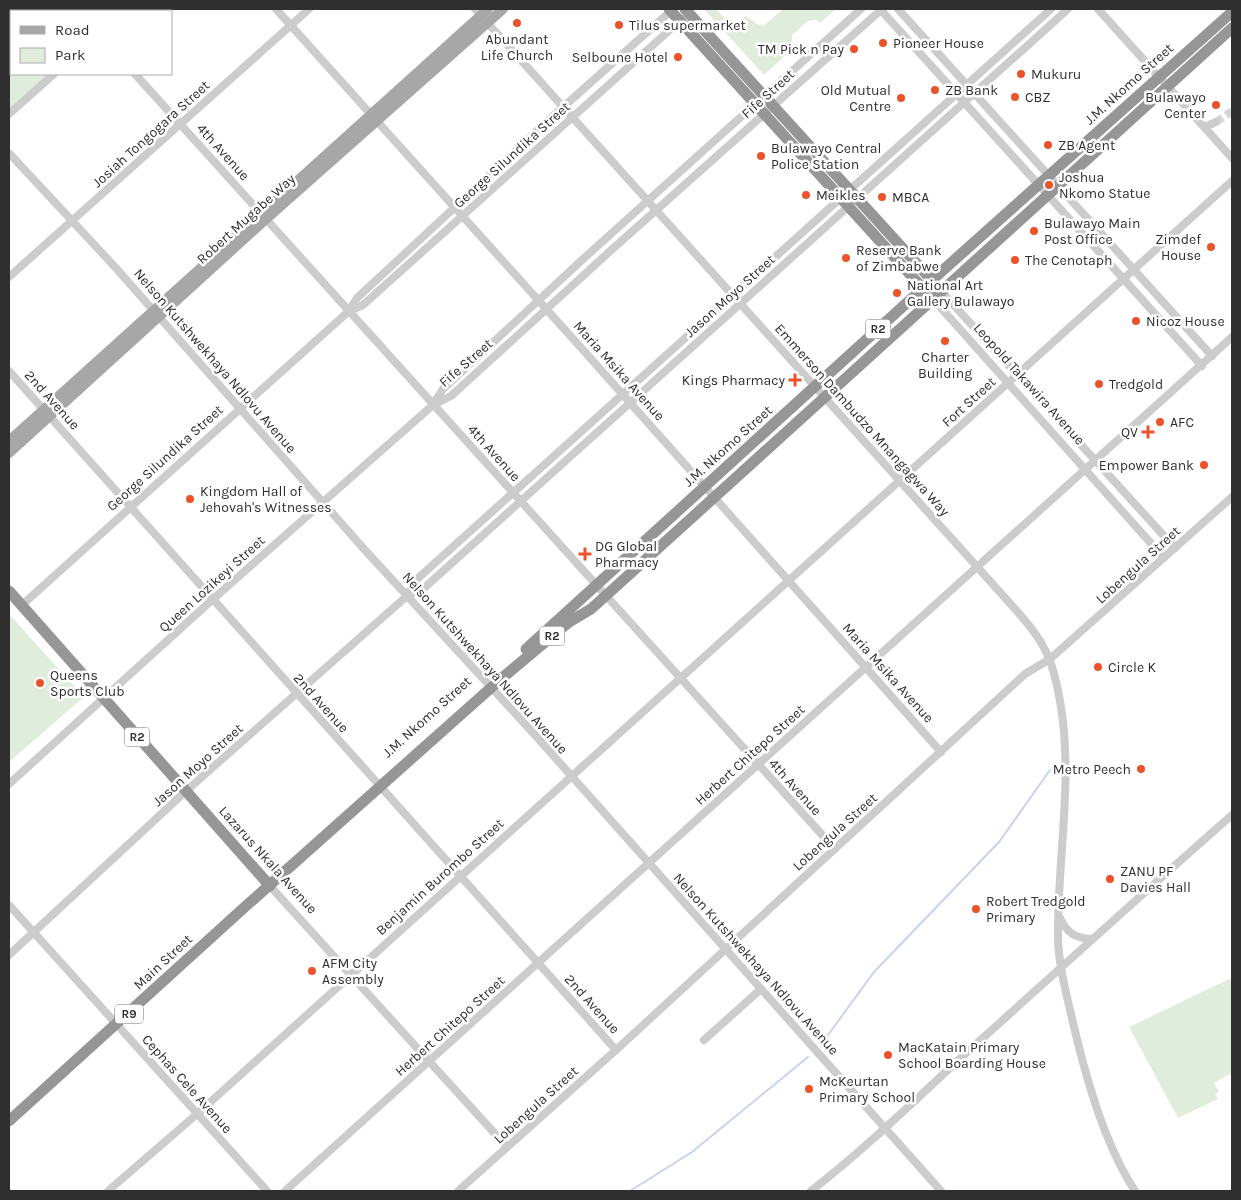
<svg xmlns="http://www.w3.org/2000/svg" width="1241" height="1200" viewBox="0 0 1241 1200" font-family="Karla,sans-serif">
<rect width="100%" height="100%" fill="#fff"/>
<g fill="#e0eddc">
<path d="M9,9H56L58,11H11V74H49L9,109Z"/>
<path d="M704,9H716L733,27L746,16L750,20L752,19L755,23L763,26L783,9H836L820,23L816,20L808,21L792,35V42L795,47L764,75Z"/>
<path d="M9,614L84,697L9,762Z"/>
<path d="M1229,979L1232,980V1073L1214,1083L1219,1092L1215,1094L1218,1099L1178,1118L1129,1027Z"/>
</g>
<g fill="none" stroke-linecap="round" stroke-linejoin="round">
<g stroke="#c7d4ed" stroke-width="2">
<path d="M828,1035L874,972L999,842L1050,770"/>
<path d="M630,1191L692,1152L808,1057"/>
</g>
<path stroke="#d5d5d5" stroke-width="8" stroke-dasharray="8 4" stroke-linecap="butt" d="M1216,122L1232,111"/>
<g stroke="#ccc" stroke-width="8">
<path d="M76,9L78,11"/>
<path d="M276,9L584,351L941,752"/>
<path d="M475,9L1016,610C1027,623 1038,635 1045,650C1053,665 1057,684 1060,701C1074,780 1057,859 1058,939C1059,965 1065,989 1071,1014C1084,1071 1103,1142 1135,1191"/>
<path d="M880,9L1202,366"/>
<path d="M898,9L1212,356"/>
<path d="M1098,9L1232,158"/>
<path d="M123,11L126,9"/>
<path d="M135,74L834,848"/>
<path d="M9,114L54,74"/>
<path d="M1205,127L1216,122"/>
<path d="M9,153L115,267L364,549L535,735L941,1191"/>
<path d="M9,277L309,9"/>
<path d="M941,291L1175,548"/>
<path d="M933,299L1164,558"/>
<path d="M349,311L357,298L551,118L673,9"/>
<path d="M9,371L616,1050"/>
<path d="M434,403L443,389L583,259L861,9"/>
<path d="M407,596L423,589L1068,9"/>
<path d="M22,605L339,320L349,311L363,305L682,19"/>
<path d="M9,784L212,600L433,405L451,396L608,253L882,9"/>
<path d="M270,886L507,1147"/>
<path d="M9,905L267,1191"/>
<path d="M1060,918C1067,933 1075,938 1091,939"/>
<path d="M9,955L186,791L407,596L416,580L1051,9"/>
<path d="M704,1040L761,989"/>
<path d="M108,1191L197,1114L1232,181"/>
<path d="M285,1191L1232,337"/>
<path d="M458,1191L616,1050L1025,674L1050,659L1232,497"/>
<path d="M811,1191C865,1149 914,1101 964,1055C1053,975 1142,894 1232,815"/>
</g>
<g stroke="#a7a7a7" stroke-width="10">
<path d="M9,441L488,9"/>
<path d="M9,453L266,219L503,9"/>
</g>
<g stroke="#969696" stroke-width="11">
<path d="M669,9L928,294"/>
<path d="M685,9L937,286"/>
<path d="M9,591L270,886"/>
<path d="M526,649L932,280L1232,12"/>
<path d="M9,1121L247,905L502,678L569,622L591,609L622,581L1232,28"/>
</g>
</g>
<g fill="#ec532b" stroke="#fff" stroke-width="2">
<circle cx="517" cy="23" r="5"/>
<circle cx="619" cy="25" r="5"/>
<circle cx="883" cy="43" r="5"/>
<circle cx="854" cy="49" r="5"/>
<circle cx="678" cy="57" r="5"/>
<circle cx="1021" cy="74" r="5"/>
<circle cx="935" cy="90" r="5"/>
<circle cx="1015" cy="97" r="5"/>
<circle cx="901" cy="98" r="5"/>
<circle cx="1216" cy="105" r="5"/>
<circle cx="1048" cy="145" r="5"/>
<circle cx="761" cy="156" r="5"/>
<circle cx="1049" cy="185" r="5"/>
<circle cx="806" cy="195" r="5"/>
<circle cx="882" cy="197" r="5"/>
<circle cx="1034" cy="231" r="5"/>
<circle cx="1211" cy="247" r="5"/>
<circle cx="846" cy="258" r="5"/>
<circle cx="1015" cy="260" r="5"/>
<circle cx="897" cy="293" r="5"/>
<circle cx="1136" cy="321" r="5"/>
<circle cx="945" cy="341" r="5"/>
<path d="M792.5 372.5h5v5h5v5h-5v5h-5v-5h-5v-5h5z"/>
<circle cx="1099" cy="384" r="5"/>
<circle cx="1160" cy="422" r="5"/>
<path d="M1145.5 424.5h5v5h5v5h-5v5h-5v-5h-5v-5h5z"/>
<circle cx="1204" cy="465" r="5"/>
<circle cx="190" cy="499" r="5"/>
<path d="M582.5 546.5h5v5h5v5h-5v5h-5v-5h-5v-5h5z"/>
<circle cx="1098" cy="667" r="5"/>
<circle cx="40" cy="683" r="5"/>
<circle cx="1141" cy="769" r="5"/>
<circle cx="1110" cy="879" r="5"/>
<circle cx="976" cy="909" r="5"/>
<circle cx="312" cy="971" r="5"/>
<circle cx="888" cy="1055" r="5"/>
<circle cx="809" cy="1089" r="5"/>
</g>
<g text-anchor="middle" dominant-baseline="central" stroke-width="5" stroke-linejoin="round" paint-order="stroke">
<g fill="#fff" stroke="#6d6d6d" stroke-width="1">
<rect x="865.5" y="319.5" width="25" height="19" rx="4"/>
<rect x="539.5" y="626.5" width="25" height="19" rx="4"/>
<rect x="124.5" y="727.5" width="25" height="19" rx="4"/>
<rect x="115" y="1004.5" width="28" height="19" rx="4"/>
</g>
<g font-size="12" font-weight="bold" fill="#2f2f2f">
<text x="878" y="329">R2</text>
<text x="552" y="636">R2</text>
<text x="137" y="737">R2</text>
<text x="129" y="1014">R9</text>
</g>
<g font-size="14" fill="#2f2f2f" stroke="#fff" text-anchor="start">
<text x="629" y="25">Tilus supermarket</text>
<text x="517" y="39" text-anchor="middle">Abundant<tspan x="517" dy="16">Life Church</tspan></text>
<text x="893" y="43">Pioneer House</text>
<text x="844" y="49" text-anchor="end">TM Pick n Pay</text>
<text x="668" y="57" text-anchor="end">Selboune Hotel</text>
<text x="1031" y="74">Mukuru</text>
<text x="891" y="90" text-anchor="end">Old Mutual<tspan x="891" dy="16">Centre</tspan></text>
<text x="945" y="90">ZB Bank</text>
<text x="1025" y="97">CBZ</text>
<text x="1206" y="97" text-anchor="end">Bulawayo<tspan x="1206" dy="16">Center</tspan></text>
<text x="1058" y="145">ZB Agent</text>
<text x="771" y="148">Bulawayo Central<tspan x="771" dy="16">Police Station</tspan></text>
<text x="1059" y="177">Joshua<tspan x="1059" dy="16">Nkomo Statue</tspan></text>
<text x="816" y="195">Meikles</text>
<text x="892" y="197">MBCA</text>
<text x="1044" y="223">Bulawayo Main<tspan x="1044" dy="16">Post Office</tspan></text>
<text x="1201" y="239" text-anchor="end">Zimdef<tspan x="1201" dy="16">House</tspan></text>
<text x="856" y="250">Reserve Bank<tspan x="856" dy="16">of Zimbabwe</tspan></text>
<text x="1025" y="260">The Cenotaph</text>
<text x="907" y="285">National Art<tspan x="907" dy="16">Gallery Bulawayo</tspan></text>
<text x="1146" y="321">Nicoz House</text>
<text x="945" y="357" text-anchor="middle">Charter<tspan x="945" dy="16">Building</tspan></text>
<text x="785" y="380" text-anchor="end">Kings Pharmacy</text>
<text x="1109" y="384">Tredgold</text>
<text x="1170" y="422">AFC</text>
<text x="1138" y="432" text-anchor="end">QV</text>
<text x="1194" y="465" text-anchor="end">Empower Bank</text>
<text x="200" y="491">Kingdom Hall of<tspan x="200" dy="16">Jehovah's Witnesses</tspan></text>
<text x="595" y="546">DG Global<tspan x="595" dy="16">Pharmacy</tspan></text>
<text x="1108" y="667">Circle K</text>
<text x="50" y="675">Queens<tspan x="50" dy="16">Sports Club</tspan></text>
<text x="1131" y="769" text-anchor="end">Metro Peech</text>
<text x="1120" y="871">ZANU PF<tspan x="1120" dy="16">Davies Hall</tspan></text>
<text x="986" y="901">Robert Tredgold<tspan x="986" dy="16">Primary</tspan></text>
<text x="322" y="963">AFM City<tspan x="322" dy="16">Assembly</tspan></text>
<text x="898" y="1047">MacKatain Primary<tspan x="898" dy="16">School Boarding House</tspan></text>
<text x="819" y="1081">McKeurtan<tspan x="819" dy="16">Primary School</tspan></text>
</g>
<g font-size="14" fill="#2f2f2f" stroke="#fff">
<text transform="translate(1129 84) rotate(-42)">J.M. Nkomo Street</text>
<text transform="translate(768 94) rotate(-42)">Fife Street</text>
<text transform="translate(151 134) rotate(-42)">Josiah Tongogara Street</text>
<text transform="translate(223 152) rotate(48)">4th Avenue</text>
<text transform="translate(512 155) rotate(-42)">George Silundika Street</text>
<text transform="translate(246 219) rotate(-42)">Robert Mugabe Way</text>
<text transform="translate(730 296) rotate(-42)">Jason Moyo Street</text>
<text transform="translate(215 361) rotate(49)">Nelson Kutshwekhaya Ndlovu Avenue</text>
<text transform="translate(466 363) rotate(-41)">Fife Street</text>
<text transform="translate(619 371) rotate(48)">Maria Msika Avenue</text>
<text transform="translate(1029 384) rotate(48)">Leopold Takawira Avenue</text>
<text transform="translate(52 400) rotate(48)">2nd Avenue</text>
<text transform="translate(969 402) rotate(-42)">Fort Street</text>
<text transform="translate(862 420) rotate(48)">Emmerson Dambudzo Mnangagwa Way</text>
<text transform="translate(728 446) rotate(-42)">J.M. Nkomo Street</text>
<text transform="translate(494 453) rotate(48)">4th Avenue</text>
<text transform="translate(165 458) rotate(-42)">George Silundika Street</text>
<text transform="translate(1138 565) rotate(-42)">Lobengula Street</text>
<text transform="translate(212 584) rotate(-42)">Queen Lozikeyi Street</text>
<text transform="translate(485 663) rotate(48)">Nelson Kutshwekhaya Ndlovu Avenue</text>
<text transform="translate(888 673) rotate(48)">Maria Msika Avenue</text>
<text transform="translate(321 703) rotate(48)">2nd Avenue</text>
<text transform="translate(427 717) rotate(-42)">J.M. Nkomo Street</text>
<text transform="translate(750 755) rotate(-42)">Herbert Chitepo Street</text>
<text transform="translate(198 765) rotate(-42)">Jason Moyo Street</text>
<text transform="translate(795 787) rotate(48)">4th Avenue</text>
<text transform="translate(835 832) rotate(-42)">Lobengula Street</text>
<text transform="translate(268 860) rotate(48)">Lazarus Nkala Avenue</text>
<text transform="translate(440 877) rotate(-42)">Benjamin Burombo Street</text>
<text transform="translate(163 962) rotate(-43)">Main Street</text>
<text transform="translate(756 964) rotate(48)">Nelson Kutshwekhaya Ndlovu Avenue</text>
<text transform="translate(592 1004) rotate(48)">2nd Avenue</text>
<text transform="translate(450 1026) rotate(-42)">Herbert Chitepo Street</text>
<text transform="translate(187 1084) rotate(48)">Cephas Cele Avenue</text>
<text transform="translate(536 1105) rotate(-42)">Lobengula Street</text>
</g>
</g>
<rect width="1241" height="1200" fill="none" stroke="#2f2f2f" stroke-width="20"/>
<rect x="10" y="10" width="162" height="65" fill="#ffffff" stroke="#acacac"/>
<rect x="20" y="26" width="25" height="8" fill="#a7a7a7" stroke="#acacac"/>
<text x="55" y="35" font-size="15" fill="#2f2f2f">Road</text>
<rect x="20" y="48" width="25" height="15" fill="#e0eddc" stroke="#acacac"/>
<text x="55" y="60" font-size="15" fill="#2f2f2f">Park</text>
</svg>
